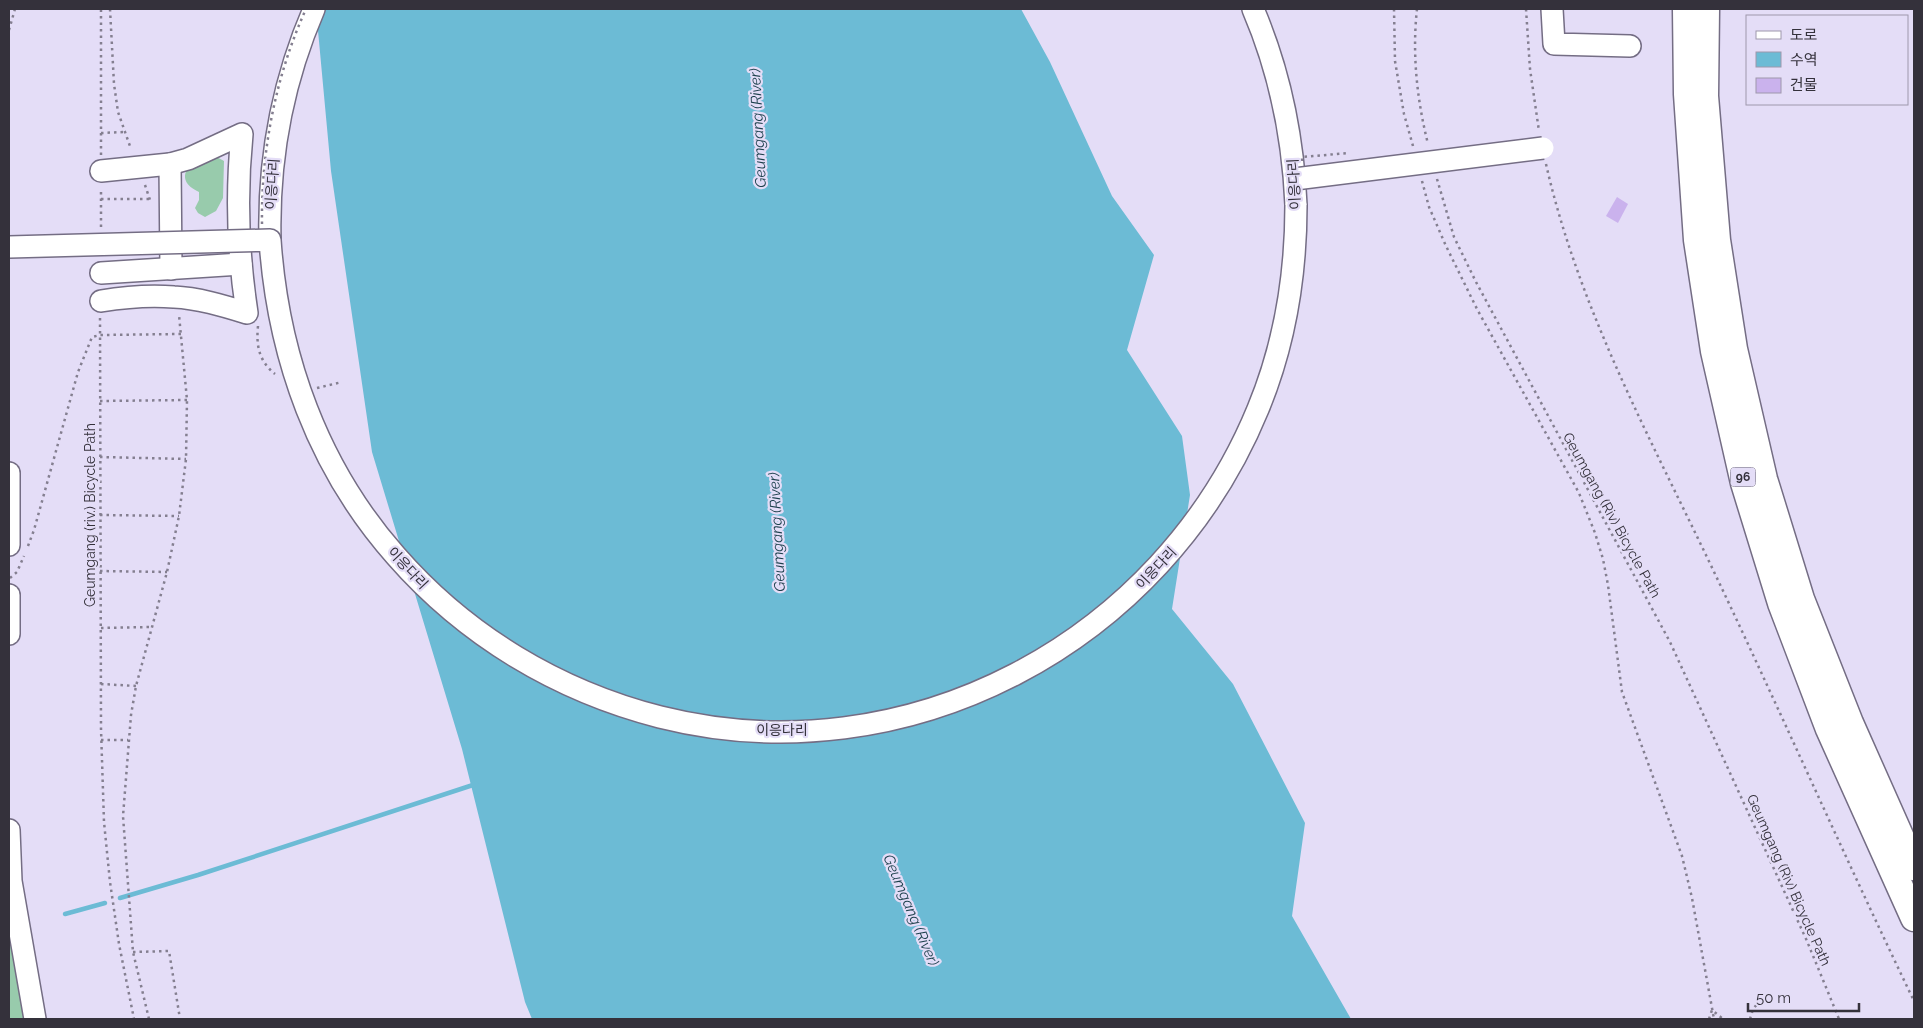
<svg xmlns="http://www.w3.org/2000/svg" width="1923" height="1028" viewBox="0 0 1923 1028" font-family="Raleway,'Noto Sans KR',sans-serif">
<rect width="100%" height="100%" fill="#e4ddf7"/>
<g fill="#98cbac">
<path d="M215,156L224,161L223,198L216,211L205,217L198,213L195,208L199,200V192C186,186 180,177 190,165L201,166Z"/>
<path d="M9,894L33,1019H9Z"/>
</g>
<path fill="#6cbbd5" d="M316,9H1021L1050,62L1112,196L1154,255L1127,350L1182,436L1190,495L1172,609L1233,684L1305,823L1292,916L1351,1019H532L525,1002L462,749L372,452L331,171Z"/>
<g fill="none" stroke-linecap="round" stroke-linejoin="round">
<g stroke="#6cbbd5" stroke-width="4.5">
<path d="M120,898L198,875L476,784"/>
<path d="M65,914L105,903"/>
</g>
</g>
<path fill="#cab2ed" d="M1617,197L1628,204L1618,223L1606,216Z"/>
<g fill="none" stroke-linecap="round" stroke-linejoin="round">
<g stroke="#746d84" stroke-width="24">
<g id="minor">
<path d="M1253,9C1280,72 1293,136 1296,205"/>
<path d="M1552,9L1554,44L1630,46"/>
<path d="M170,164L171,269"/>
<path d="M270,240C268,160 282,83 314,9"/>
<path d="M101,273L241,264"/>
<path d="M101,301C125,297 150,295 174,297C198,298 224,306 247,313C238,254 236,193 242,134L188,159L170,164L101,171"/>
<path d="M9,473V545"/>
<path d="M9,595V634"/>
<path d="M9,830L11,881L35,1019"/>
</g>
</g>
<g stroke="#746d84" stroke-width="29">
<g id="major">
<path d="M1686,9L1687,94L1697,240L1714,351L1744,483L1781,603L1829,729L1914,918"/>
<path d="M1706,9L1705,96L1717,240L1734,349L1764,479L1801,599L1850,723L1914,867"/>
</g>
</g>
<g stroke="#847f90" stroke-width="2.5" stroke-dasharray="2.5 4" stroke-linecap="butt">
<path d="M110,9L114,84L118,112L131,149"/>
<path d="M1394,9L1395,61L1404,114L1413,146"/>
<path d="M1417,9C1412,54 1417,100 1428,144"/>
<path d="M1526,9L1530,69L1539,131"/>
<path d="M9,30L15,9"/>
<path d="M101,133L124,132"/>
<path d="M101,155V9"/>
<path d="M1546,164C1579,310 1652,441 1716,576C1783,717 1846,860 1914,1001"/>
<path d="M1437,179L1454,237L1476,282L1670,642L1807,941L1839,1019"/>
<path d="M1422,181L1429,207L1446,246L1477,309L1579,493L1595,533L1603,559L1608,585L1622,692L1682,856L1692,898L1714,1019"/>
<path d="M145,185L151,203"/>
<path d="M101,199H150"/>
<path d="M101,227V188"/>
<path d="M100,318L101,729L104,822L110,882L119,944L134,1019"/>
<path d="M258,326C256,346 259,361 275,374"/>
<path d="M317,388L342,382"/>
<path d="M100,401L187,400"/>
<path d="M100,457L186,459"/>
<path d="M100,515L179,516"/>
<path d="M28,546L34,530L78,372L92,337L100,335L182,334"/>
<path d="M100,571L167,572"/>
<path d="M10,578L17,572L24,556"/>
<path d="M101,628L152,627"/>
<path d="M101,684L136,686"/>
<path d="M101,740H128"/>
<path d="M133,952L169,951L180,1019"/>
<path d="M149,1019L133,952L123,816L131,715L136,686L167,572L179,516L186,459L187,400L179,315"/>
<path d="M1709,1019L1712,1010L1723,1019"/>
<path d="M1750,1019L1753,1009L1758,1003"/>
</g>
<use href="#minor" stroke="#fff" stroke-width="21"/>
<use href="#major" stroke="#fff" stroke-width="26"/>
<g stroke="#746d84" stroke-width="24" stroke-linecap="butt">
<g id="minor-bridge">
<path d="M1295,179L1543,148"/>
<path d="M9,247L270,240C278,357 318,468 396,556C466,636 558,691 660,717C907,779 1162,643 1258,409C1285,344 1296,275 1296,205"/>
</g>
</g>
<g stroke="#847f90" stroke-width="2.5" stroke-dasharray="2.5 4" stroke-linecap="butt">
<path d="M1302,161V157L1349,153"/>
<path d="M262,224C261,150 276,75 306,9"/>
</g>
<use href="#minor-bridge" stroke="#fff" stroke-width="21"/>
</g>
<g text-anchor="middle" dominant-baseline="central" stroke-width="4.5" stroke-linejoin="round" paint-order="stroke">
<rect fill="#e4ddf7" stroke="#696573" stroke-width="1" x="1730.5" y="467.5" width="25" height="19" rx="4"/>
<g font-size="12" font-weight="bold" fill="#34313b">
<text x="1743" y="477">96</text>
</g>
<g font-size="14" fill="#34313b" stroke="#e4ddf7">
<text transform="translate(272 184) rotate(-86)">이응다리</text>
<text transform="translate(1294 184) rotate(-93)">이응다리</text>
<text transform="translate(90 515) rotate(-90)">Geumgang (riv.) Bicycle Path</text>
<text transform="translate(1612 515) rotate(61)">Geumgang (Riv) Bicycle Path</text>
<text transform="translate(408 568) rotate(47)">이응다리</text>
<text transform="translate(1156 568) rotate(-47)">이응다리</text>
<text x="782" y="730">이응다리</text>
<text transform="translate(1789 880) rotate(66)">Geumgang (Riv) Bicycle Path</text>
</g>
<g font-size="15" font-style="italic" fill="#1b3f4b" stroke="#e4ddf7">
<text transform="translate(758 128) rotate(-93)">Geumgang (River)</text>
<text transform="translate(777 532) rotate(-93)">Geumgang (River)</text>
<text transform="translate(911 910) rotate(67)">Geumgang (River)</text>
</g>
</g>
<rect width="1923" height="1028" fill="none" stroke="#34313b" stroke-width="20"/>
<rect x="1746" y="15" width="162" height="90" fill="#e4ddf7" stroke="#9e98ac"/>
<rect x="1756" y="31" width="25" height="8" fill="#ffffff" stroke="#9e98ac"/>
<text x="1790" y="40" font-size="15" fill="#34313b">도로</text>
<rect x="1756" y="52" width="25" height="15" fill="#6cbbd5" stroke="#9e98ac"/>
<text x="1790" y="65" font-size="15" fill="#34313b">수역</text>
<rect x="1756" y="78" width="25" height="15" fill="#cab2ed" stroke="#9e98ac"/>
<text x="1790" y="90" font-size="15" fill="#34313b">건물</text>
<path d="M1748 1003v8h111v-8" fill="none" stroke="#34313b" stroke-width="2.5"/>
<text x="1756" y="1003" font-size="15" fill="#34313b" stroke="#e4ddf7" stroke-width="4" paint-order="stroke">50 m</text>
</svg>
